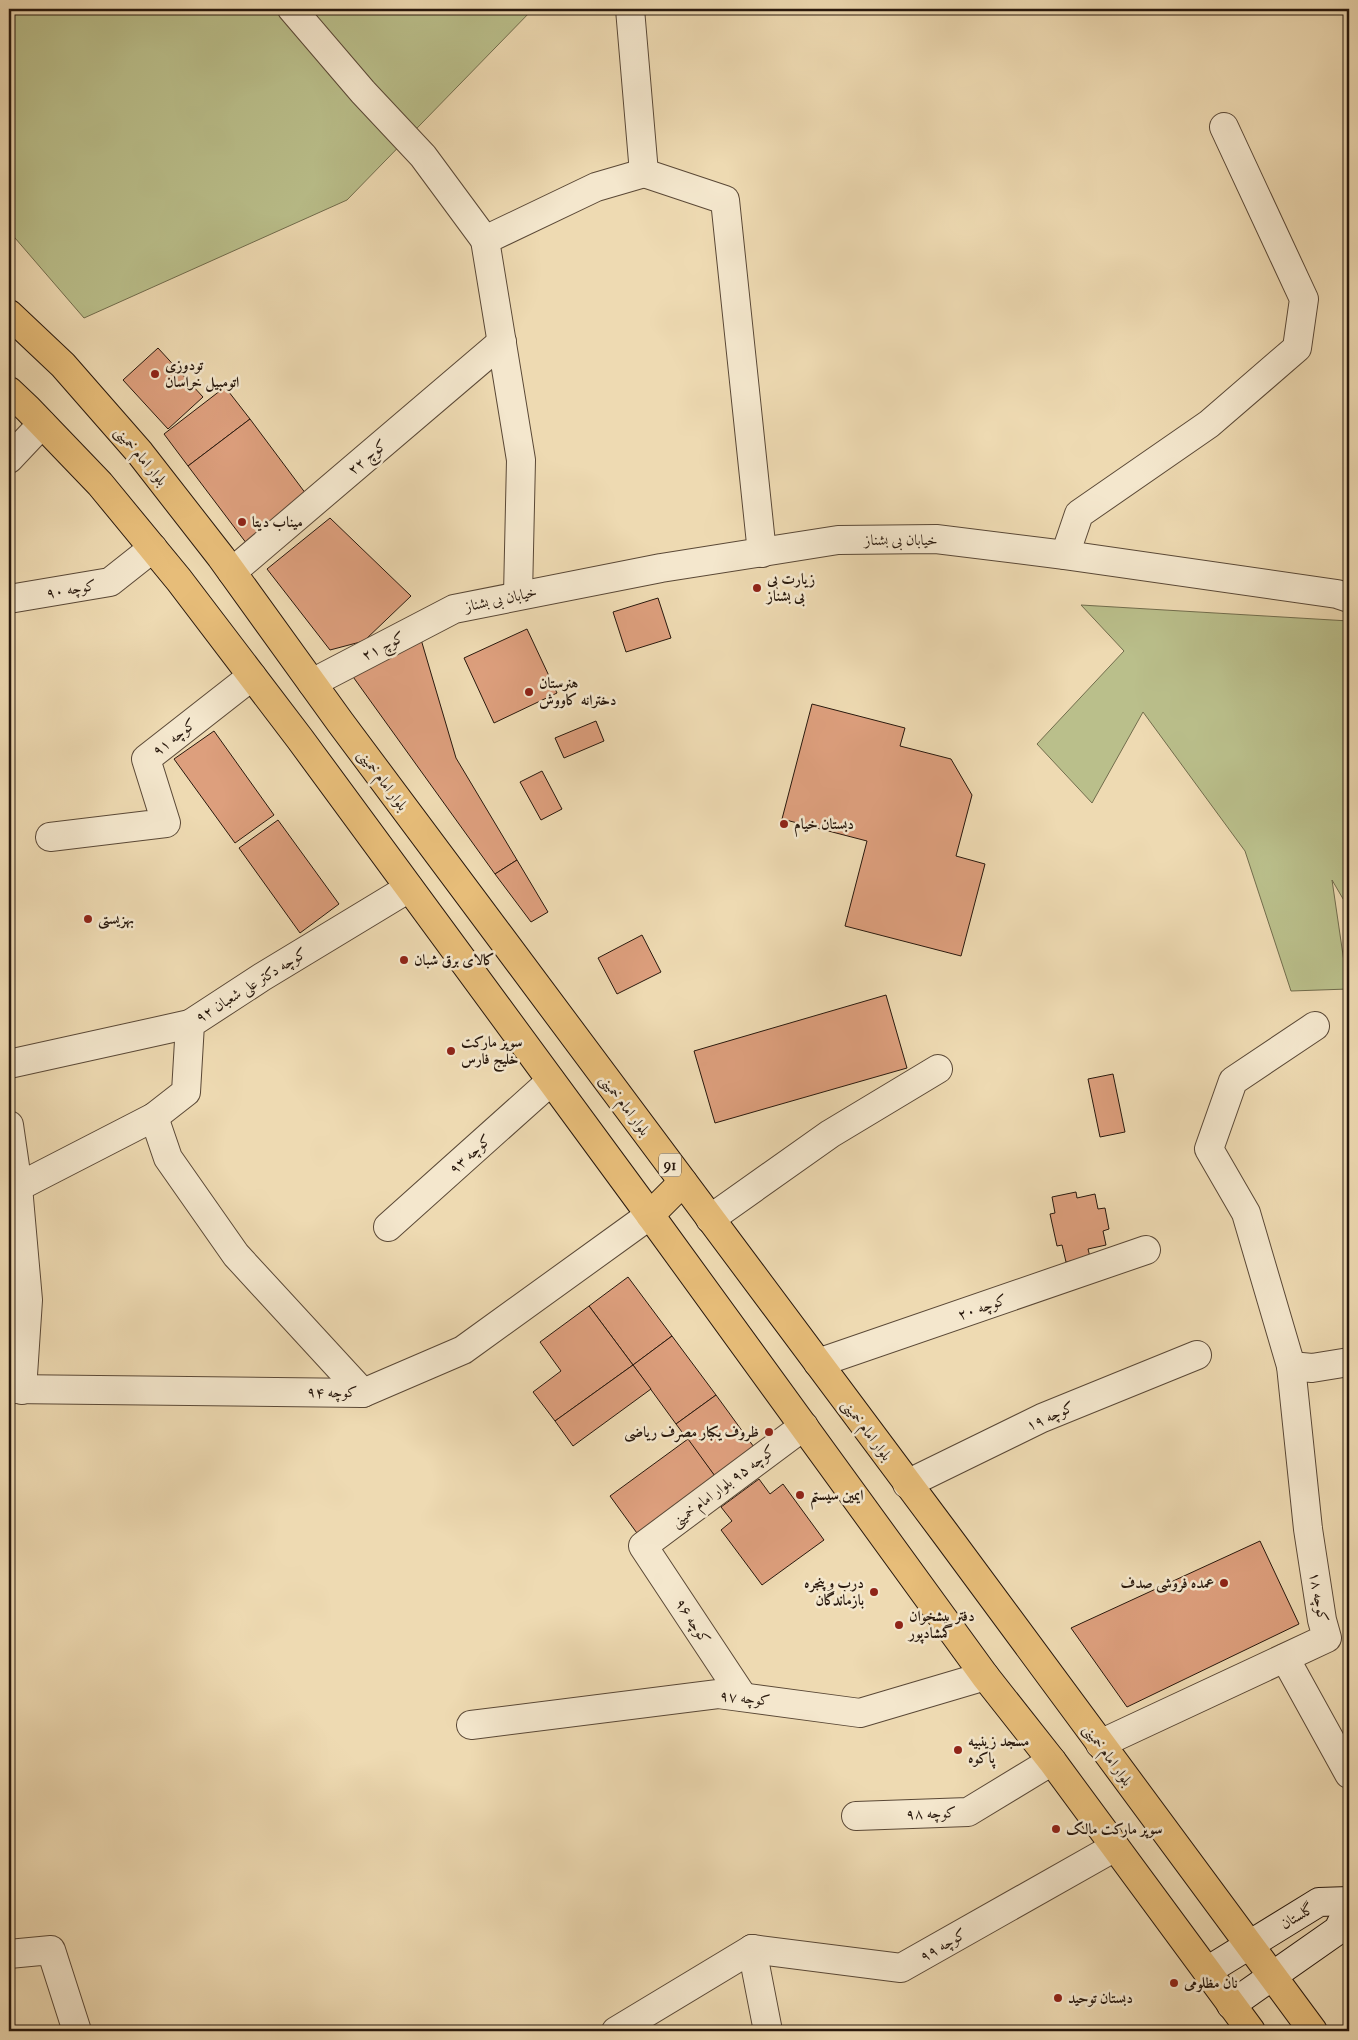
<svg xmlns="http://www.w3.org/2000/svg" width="1358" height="2040" viewBox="0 0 1358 2040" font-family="'IM FELL French Canon',Amiri,serif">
<rect width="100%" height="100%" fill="#eedab2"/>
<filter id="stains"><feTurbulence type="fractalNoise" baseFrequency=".004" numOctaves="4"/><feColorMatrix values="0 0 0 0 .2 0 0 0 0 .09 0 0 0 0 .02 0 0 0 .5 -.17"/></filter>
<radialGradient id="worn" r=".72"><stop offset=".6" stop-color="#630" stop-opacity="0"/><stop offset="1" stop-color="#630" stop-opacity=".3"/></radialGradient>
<g fill="#babf8b" stroke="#716c4c">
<path d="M9,9H533L347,200L84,318L9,231Z"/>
<path d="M1081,605L1349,621V909L1332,880L1348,989L1291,991L1245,851L1143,712L1092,803L1037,744L1124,651Z"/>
</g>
<g fill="#dd9f7d" stroke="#28180d">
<path d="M158,348L203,397L168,429L123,380Z"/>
<path d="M225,387L250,419L188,466L164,434Z"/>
<path d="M250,419L312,502L250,548L188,466Z"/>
<path d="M330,518L411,596L364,641L330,650L267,569Z"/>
<path d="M658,598L671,638L626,652L613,612Z"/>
<path d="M527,629L557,693L494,723L464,658Z"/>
<path d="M420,636L456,758L517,860L495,874L351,674Z"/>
<path d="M812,704L905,728L900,746L951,759L972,795L956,856L985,864L961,956L845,926L867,841L782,819Z"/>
<path d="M596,721L604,741L564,758L555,738Z"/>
<path d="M214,731L274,815L235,843L174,759Z"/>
<path d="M542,771L562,809L541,820L520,782Z"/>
<path d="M278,820L339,904L300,933L239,848Z"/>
<path d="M517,860L548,912L531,922L495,874Z"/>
<path d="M642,935L661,972L617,994L598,958Z"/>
<path d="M886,995L907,1068L715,1123L694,1051Z"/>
<path d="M1113,1074L1125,1132L1100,1137L1088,1079Z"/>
<path d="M1076,1192L1077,1198L1095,1194L1098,1209L1105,1208L1109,1229L1103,1231L1106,1245L1088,1249L1090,1257L1066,1262L1062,1245L1057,1246L1050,1214L1055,1213L1052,1197Z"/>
<path d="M628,1277L672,1336L633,1365L589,1306Z"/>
<path d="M589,1306L633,1365L555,1421L533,1392L561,1371L540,1342Z"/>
<path d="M672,1336L716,1395L676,1424L633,1365Z"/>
<path d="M633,1365L651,1389L573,1446L555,1421Z"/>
<path d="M716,1395L759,1454L720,1483L676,1424Z"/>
<path d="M688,1439L720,1483L642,1540L610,1496Z"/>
<path d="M759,1479L770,1494L783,1484L824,1540L762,1585L721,1530L732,1521L721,1507Z"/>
<path d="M1260,1541L1299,1624L1127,1707L1071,1628Z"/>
</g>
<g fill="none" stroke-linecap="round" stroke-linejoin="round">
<g stroke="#5a4836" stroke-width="30">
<g id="minor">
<path d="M292,9L363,92L423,156L485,240"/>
<path d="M644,173L725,200L762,553"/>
<path d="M9,459L42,424"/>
<path d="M1065,555L1079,514L1209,424L1297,348L1304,299L1224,127"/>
<path d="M232,572L502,342"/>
<path d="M518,595L521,460L485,240L596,187L644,173L630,9"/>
<path d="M9,599L110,582L153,548"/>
<path d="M312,683L454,609L661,568L838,540L936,539L1065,555L1337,594L1349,598"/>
<path d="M50,837L166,823L146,759L252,676"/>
<path d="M9,1064L190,1024"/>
<path d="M154,1117L168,1158L236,1255L363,1393"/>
<path d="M9,1125L18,1187L154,1117L186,1092L190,1024L262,977L409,888"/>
<path d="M18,1187L28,1300L22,1390"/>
<path d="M710,1219L830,1134L938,1069"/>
<path d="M388,1227L551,1081"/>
<path d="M818,1363L1146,1250"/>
<path d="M1291,1366L1246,1213L1209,1149L1233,1081L1315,1026"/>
<path d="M9,1389L363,1393L463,1350L650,1215"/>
<path d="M907,1484L1042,1418L1197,1355"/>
<path d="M1285,1658L1349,1774"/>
<path d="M743,1697L643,1546L804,1426"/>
<path d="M471,1725L718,1694L860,1713L985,1676"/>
<path d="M1100,1744L1327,1638L1322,1620L1308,1529L1291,1366L1312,1368L1349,1362"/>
<path d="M856,1816L968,1812L1052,1761"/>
<path d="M752,1949L901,1968L1115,1847"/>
<path d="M752,1949L768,2031"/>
<path d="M9,1954L51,1950L77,2031"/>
<path d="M616,2031L752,1949"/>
</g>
</g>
<g stroke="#28180d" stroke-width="30">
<g id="secondary">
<path d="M1207,1971L1319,1902L1349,1901"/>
<path d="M1231,2005L1338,1930L1349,1907"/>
</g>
</g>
<g stroke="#28180d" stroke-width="30">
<g id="primary">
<path d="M9,314L63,365L140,453L221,557L340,722L945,1533L1313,2031"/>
<path d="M9,391L28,409L100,484L179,580L300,739L650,1215L985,1676L1052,1761L1251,2031"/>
<path d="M650,1215L683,1182"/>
</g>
</g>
<use href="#minor" stroke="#f4e7cd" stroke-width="28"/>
<use href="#secondary" stroke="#f4e7cd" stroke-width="28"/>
<use href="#primary" stroke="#e7bd79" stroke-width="28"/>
</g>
<g fill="#8f2418" stroke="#f4e7cd" stroke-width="2">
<circle cx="155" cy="374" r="5"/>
<circle cx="242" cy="522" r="5"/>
<circle cx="757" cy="588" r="5"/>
<circle cx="529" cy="692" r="5"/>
<circle cx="784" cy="824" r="5"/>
<circle cx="88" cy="919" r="5"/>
<circle cx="404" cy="960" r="5"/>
<circle cx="451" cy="1051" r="5"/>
<circle cx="769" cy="1432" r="5"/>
<circle cx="800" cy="1495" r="5"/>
<circle cx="1224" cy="1583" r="5"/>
<circle cx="874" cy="1592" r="5"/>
<circle cx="899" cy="1625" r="5"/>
<circle cx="958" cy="1750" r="5"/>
<circle cx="1056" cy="1829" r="5"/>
<circle cx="1174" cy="1983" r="5"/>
<circle cx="1058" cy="1998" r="5"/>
</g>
<g text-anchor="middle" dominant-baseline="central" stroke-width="5" stroke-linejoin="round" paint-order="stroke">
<rect fill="#f4e7cd" stroke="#655647" stroke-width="1" x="659" y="1153.5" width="22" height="23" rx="4"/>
<g font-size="14" font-weight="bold" fill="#28180d">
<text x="670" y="1165">91</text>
</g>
<g font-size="15" font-weight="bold" fill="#28180d" stroke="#f4e7cd" text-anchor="start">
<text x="165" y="365">تودوزی<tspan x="165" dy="17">اتومبیل خراسان</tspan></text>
<text x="252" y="522">میناب دیتا</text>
<text x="767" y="579">زیارت بی<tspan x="767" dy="17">بی بشناز</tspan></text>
<text x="539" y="683">هنرستان<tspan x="539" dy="17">دخترانه کاووش</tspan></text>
<text x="794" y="824">دبستان خیام</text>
<text x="98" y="919">بهزیستی</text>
<text x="414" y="960">کالای برق شبان</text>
<text x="461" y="1042">سوپر مارکت<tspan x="461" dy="17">خلیج فارس</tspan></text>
<text x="759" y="1432" text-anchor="end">ظروف یکبار مصرف ریاضی</text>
<text x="810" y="1495">ایمین سیستم</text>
<text x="864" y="1583" text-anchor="end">درب و پنجره<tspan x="864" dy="17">بازماندگان</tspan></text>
<text x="1214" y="1583" text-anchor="end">عمده فروشی صدف</text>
<text x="909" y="1616">دفتر پیشخوان<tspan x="909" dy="17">گمشادپور</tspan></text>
<text x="968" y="1741">مسجد زینبیه<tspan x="968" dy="17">پاکوه</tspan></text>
<text x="1066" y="1829">سوپر مارکت مالک</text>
<text x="1184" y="1983">نان مظلومی</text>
<text x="1068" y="1998">دبستان توحید</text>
</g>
<g font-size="15" fill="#28180d" stroke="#f4e7cd">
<text transform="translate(141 456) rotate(50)">بلوار امام خمینی</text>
<text transform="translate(367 457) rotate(-40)">کوچ ۲۲</text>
<text x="901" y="540">خیابان بی بشناز</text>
<text transform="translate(71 589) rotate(-10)">کوچه ۹۰</text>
<text transform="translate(501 599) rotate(-12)">خیابان بی بشناز</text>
<text transform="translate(383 646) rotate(-27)">کوچ ۲۱</text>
<text transform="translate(174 737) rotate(-38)">کوچه ۹۱</text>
<text transform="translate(383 780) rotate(53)">بلوار امام خمینی</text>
<text transform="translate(251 985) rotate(-32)">کوچه دکتر علی شعبان ۹۲</text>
<text transform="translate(625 1105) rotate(53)">بلوار امام خمینی</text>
<text transform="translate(470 1154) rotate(-42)">کوچه ۹۳</text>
<text transform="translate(982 1307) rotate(-19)">کوچه ۲۰</text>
<text x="332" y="1392">کوچه ۹۴</text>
<text transform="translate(1050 1416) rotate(-24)">کوچه ۱۹</text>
<text transform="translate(867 1430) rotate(53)">بلوار امام خمینی</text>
<text transform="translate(723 1486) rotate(-37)">کوچه ۹۵ بلوار امام خمینی</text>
<text transform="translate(1319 1597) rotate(80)">کوچه ۱۸</text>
<text transform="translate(693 1621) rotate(57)">کوچه ۹۶</text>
<text transform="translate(745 1698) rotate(6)">کوچه ۹۷</text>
<text transform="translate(1108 1755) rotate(54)">بلوار امام خمینی</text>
<text transform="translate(931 1813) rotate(-2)">کوچه ۹۸</text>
<text transform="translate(1297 1916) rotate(-31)">گلستان</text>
<text transform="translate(943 1945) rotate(-30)">کوچه ۹۹</text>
</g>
</g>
<rect width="1358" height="2040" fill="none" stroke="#eedab2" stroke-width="30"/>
<rect x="10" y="10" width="1338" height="2020" fill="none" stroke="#28180d" stroke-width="2.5"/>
<rect x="15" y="15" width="1328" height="2010" fill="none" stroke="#28180d"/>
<rect width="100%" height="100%" filter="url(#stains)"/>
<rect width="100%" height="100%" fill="url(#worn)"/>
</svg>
